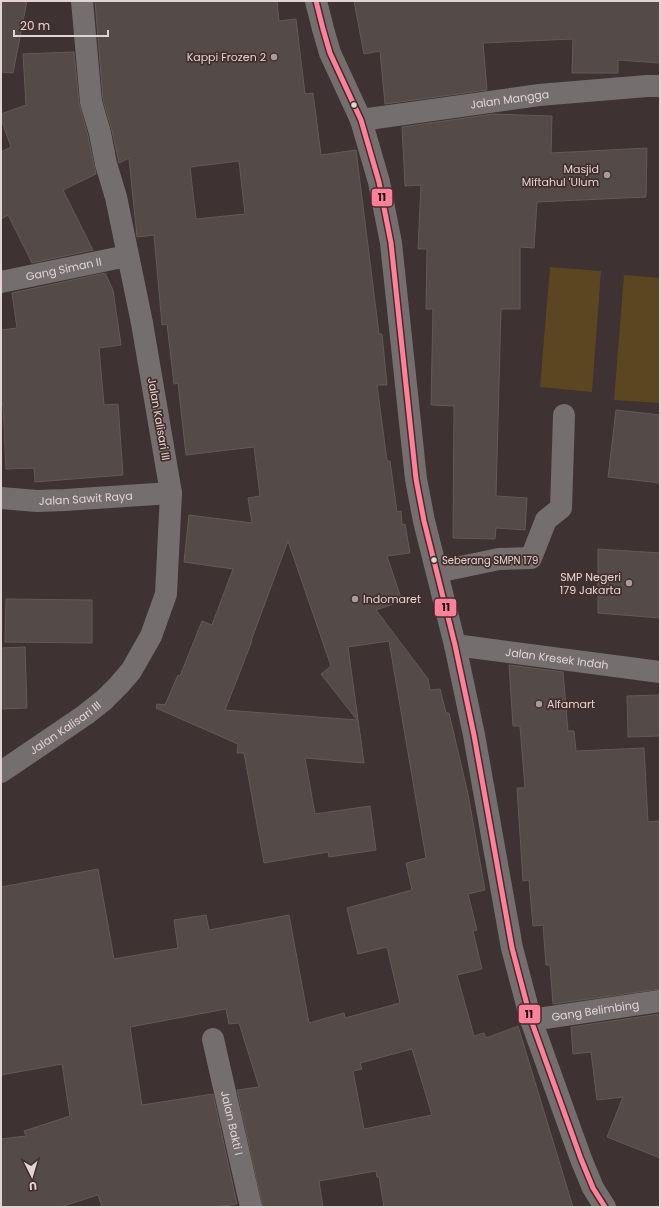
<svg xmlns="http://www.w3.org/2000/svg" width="661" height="1208" viewBox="0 0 661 1208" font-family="Poppins,sans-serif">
<rect width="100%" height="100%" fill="#3e3232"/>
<g fill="#5b4622">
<path d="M550,267L601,271L592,392L540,387Z"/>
<path d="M624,275L660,278V403L614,400Z"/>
</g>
<g fill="#544a48" stroke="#635a58" fill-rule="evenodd">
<path d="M1,1H27L13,73L1,72Z"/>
<path d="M95,1H277L279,21L296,19L305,94L313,93L321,155L356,150L379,334H382L387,385H377L387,461H390L397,512L401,511L402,525L405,524L410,553L387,556L402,601L376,610L428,679L430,690L440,689L446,713H449L468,794L485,890L468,894L477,930L473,931L482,969L457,975L474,1036L484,1033L486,1038L518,1026L573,1207H384L379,1177H377L376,1171L319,1181L323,1207H263L237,1090L259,1087L239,1023L229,1024L226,1009L130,1027L142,1105L213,1094L237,1204L216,1207H102L98,1195L60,1207H1V1139L26,1136L24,1131L70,1116L62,1064L1,1075V887L98,869L114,959L178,948L174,920L206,915L209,930L289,915L309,1023L344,1013L345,1018L400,1003L387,947L358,954L347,908L412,890L406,863L426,858L389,641L348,647L364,763L305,758L315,814L370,806L376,850L329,857L328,852L264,863L244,753H237L238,744L156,708L157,704L165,705L178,675L180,676L202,621L212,625L233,569L184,562L189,515L252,523L248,498L260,496L254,447L186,455L178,383L174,384L167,324L162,325L154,235L137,237L129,158L119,163L112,131L103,100ZM239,161L245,214L196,219L190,167ZM288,541L331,666L321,674L357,720L225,710L252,641H251ZM412,1049L432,1115L364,1129L353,1071L362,1069L360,1063Z"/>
<path d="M354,1H660V63L618,60V73H572L573,39L483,43L487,90L385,104L380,51L364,54Z"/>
<path d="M74,52L79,103L88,136L96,174L63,190L93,250L32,263L8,215L1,219V152L11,147L1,119V114L26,105L23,54Z"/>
<path d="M493,114L552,116L551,153L647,148L646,197L537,202L534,248L520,247V309H501L496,496L527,498L525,530L496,528L495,539L453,538L454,406L431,405L433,309H426L427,249H418L421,185L405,186L402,127Z"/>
<path d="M105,273L113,290L121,345L99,348L104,405L118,404L123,475L35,482L34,468L6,469L3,404H1V330L17,328L12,293Z"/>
<path d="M616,410L660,415V483L608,477Z"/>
<path d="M598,549L660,553V618L598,613Z"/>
<path d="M6,599L92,600V643L5,642Z"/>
<path d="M25,647L27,708L1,709V648Z"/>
<path d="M509,665L563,672L568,731H574L576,751L644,748L648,822L660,821V989L553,1004L550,965H546L543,925L533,926L529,880L523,881L517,788H525L520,726H513Z"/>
<path d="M660,695V736L628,737L627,696Z"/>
<path d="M660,1014V1158L607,1137L623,1097L597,1100L591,1052L573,1054L571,1027Z"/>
</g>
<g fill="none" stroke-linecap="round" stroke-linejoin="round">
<g stroke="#746e6e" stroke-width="22">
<path d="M316,1L323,29L330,53L361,120L379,182L391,243L416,479L424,521L455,645L474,735L512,948L531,1020L581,1159L593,1188L605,1207"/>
<path id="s1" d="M361,120L539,95L647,86H660"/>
<path id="s2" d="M1,282L127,256"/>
<path id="s3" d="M1,498L37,501L65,500L171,493"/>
<path d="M437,572L499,559L531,558L546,520L561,508L564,415"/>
<path id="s4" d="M455,645L660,672"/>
<path id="s5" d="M1,772L85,715L104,700L119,685L131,671L151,636L166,594L171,493L142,323L116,197L106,164L100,133L91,102L82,1"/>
<path id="s6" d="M531,1020L660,1001"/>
<path id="s7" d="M213,1039L251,1207"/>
</g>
<g stroke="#432e2d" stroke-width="8">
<path id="bus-1" d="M316,1L323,29L330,53L361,120L379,182L391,243L416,479L424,521L455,645L474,735L512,948L531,1020L581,1159L593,1188L605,1207"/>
</g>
<use href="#bus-1" stroke="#ff8098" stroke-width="5"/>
</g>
<g fill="#a99b9b" stroke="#432e2d" stroke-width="1.5">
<circle cx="274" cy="57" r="4"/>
<circle cx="607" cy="175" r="4"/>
<circle cx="629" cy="583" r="4"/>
<circle cx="355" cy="599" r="4"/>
<circle cx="539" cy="704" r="4"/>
</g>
<g fill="#e2d4d3" stroke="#432e2d" stroke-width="1.5">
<circle cx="354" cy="105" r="3.5"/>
<circle cx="434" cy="560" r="3.5"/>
</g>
<g text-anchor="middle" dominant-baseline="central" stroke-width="3.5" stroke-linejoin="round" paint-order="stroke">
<g font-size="10" fill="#e2d4d3" stroke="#432e2d" text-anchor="start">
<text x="442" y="560">Seberang SMPN 179</text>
</g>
<g font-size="11" fill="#e2d4d3" stroke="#432e2d" text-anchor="end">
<text x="266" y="57">Kappi Frozen 2</text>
<text x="599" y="169">Masjid<tspan x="599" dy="13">Miftahul 'Ulum</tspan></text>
<text x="621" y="577">SMP Negeri<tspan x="621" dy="13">179 Jakarta</tspan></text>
<text x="363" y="599" text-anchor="start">Indomaret</text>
<text x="547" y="704" text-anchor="start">Alfamart</text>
</g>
<g font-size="11" fill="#e2d4d3" stroke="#432e2d">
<text stroke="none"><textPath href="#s1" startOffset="150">Jalan Mangga</textPath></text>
<text stroke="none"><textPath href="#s2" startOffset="64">Gang Siman II</textPath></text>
<text transform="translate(159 419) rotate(80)">Jalan Kalisari III</text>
<text stroke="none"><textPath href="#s3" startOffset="85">Jalan Sawit Raya</textPath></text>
<text stroke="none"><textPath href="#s4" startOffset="103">Jalan Kresek Indah</textPath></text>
<text stroke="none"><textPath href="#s5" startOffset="78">Jalan Kalisari III</textPath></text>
<text stroke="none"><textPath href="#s6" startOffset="65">Gang Belimbing</textPath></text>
<text stroke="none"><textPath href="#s7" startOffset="86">Jalan Bakti I</textPath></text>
</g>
</g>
<g stroke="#432e2d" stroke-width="1.5">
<rect x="371" y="188" width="22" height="19" rx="4" fill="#ff8098"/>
<rect x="434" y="598" width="23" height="19" rx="4" fill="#ff8098"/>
<rect x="518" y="1004" width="23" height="20" rx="4" fill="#ff8098"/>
</g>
<g font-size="11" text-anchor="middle" font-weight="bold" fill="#111">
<text x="382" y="201">11</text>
<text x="446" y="611">11</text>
<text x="529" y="1018">11</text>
</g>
<rect width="661" height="1208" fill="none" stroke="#e2d4d3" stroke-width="4"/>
<g transform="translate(32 1176) rotate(175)" stroke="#432e2d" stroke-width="3" paint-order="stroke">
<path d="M0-3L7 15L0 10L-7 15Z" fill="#e2d4d3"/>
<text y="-6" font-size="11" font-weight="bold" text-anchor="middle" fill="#e2d4d3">U</text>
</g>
<path d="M14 30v6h94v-6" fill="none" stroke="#e2d4d3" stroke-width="2"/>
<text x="20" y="30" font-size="12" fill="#e2d4d3" stroke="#432e2d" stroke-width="3" paint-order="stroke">20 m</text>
</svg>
